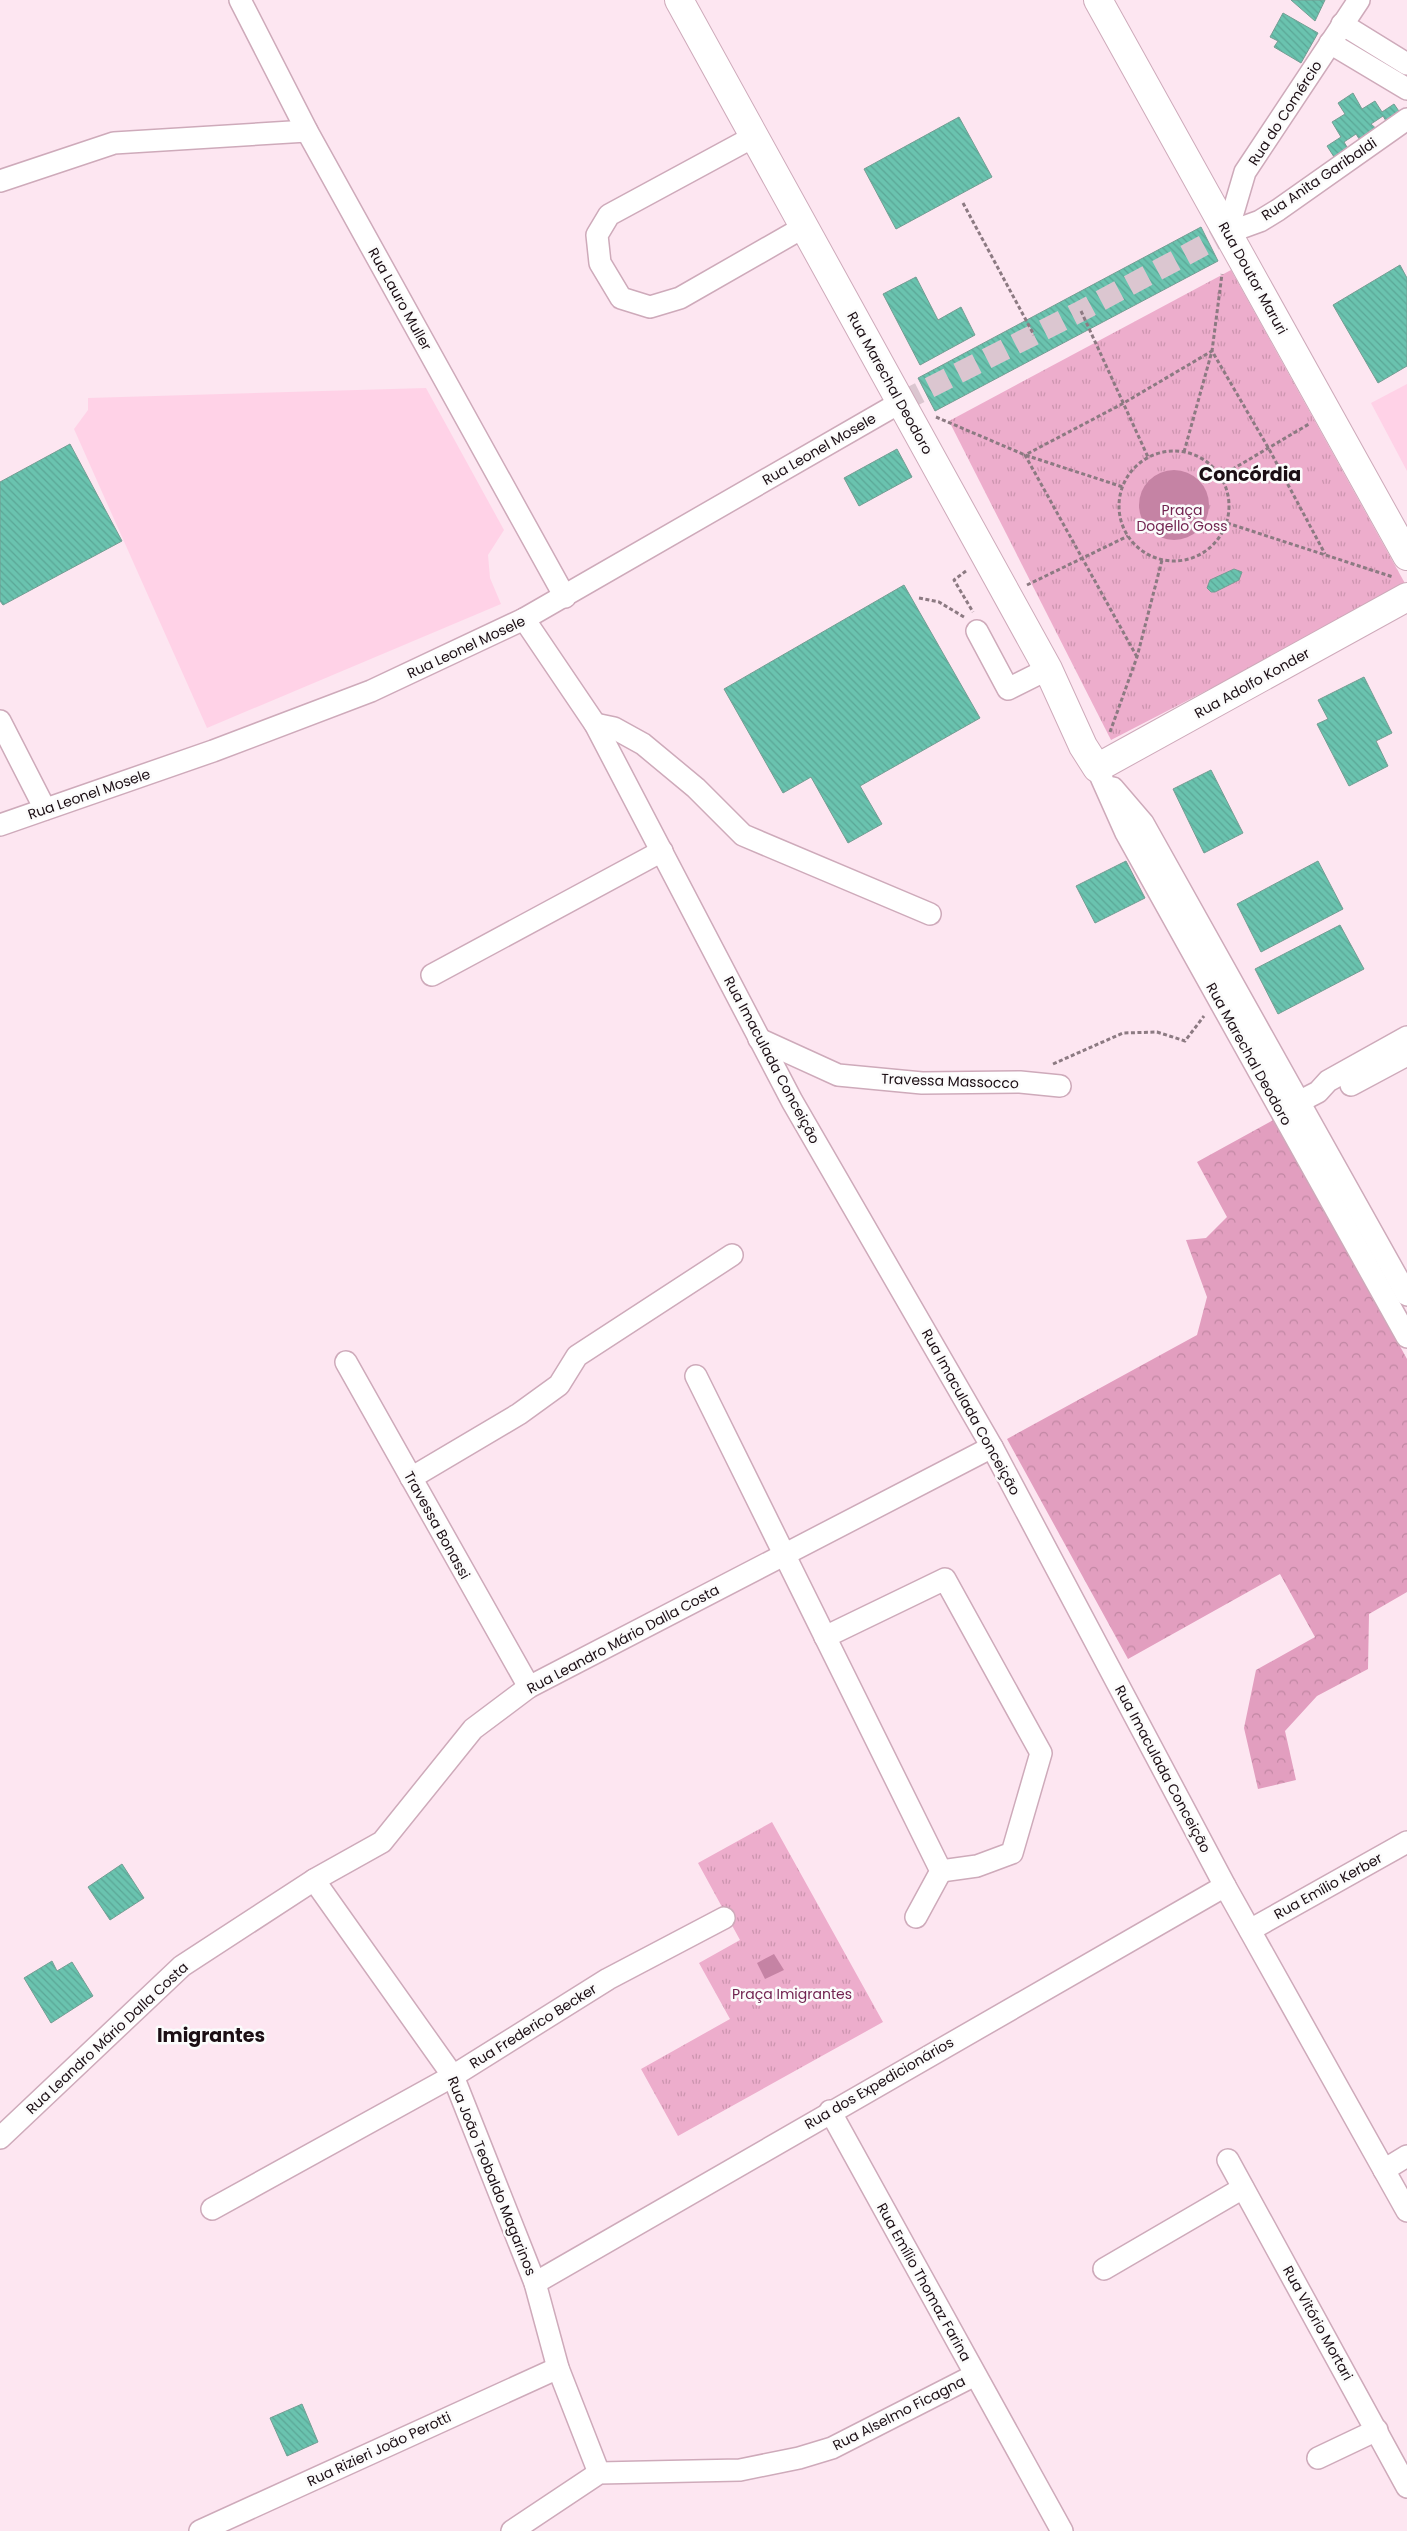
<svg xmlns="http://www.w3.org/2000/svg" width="1407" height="2531" viewBox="0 0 1407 2531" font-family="Poppins,sans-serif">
<defs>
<pattern id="forest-crowns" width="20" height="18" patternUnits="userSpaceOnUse" patternTransform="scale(1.25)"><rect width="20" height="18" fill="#e29ebf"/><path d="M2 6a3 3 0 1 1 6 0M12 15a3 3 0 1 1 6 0" fill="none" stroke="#c187a3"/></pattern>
<pattern id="park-tufts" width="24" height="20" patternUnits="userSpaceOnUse" patternTransform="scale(1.25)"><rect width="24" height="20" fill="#edadcc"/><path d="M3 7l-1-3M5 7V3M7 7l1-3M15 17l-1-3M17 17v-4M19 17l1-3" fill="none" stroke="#cb94ae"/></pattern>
<pattern id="building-back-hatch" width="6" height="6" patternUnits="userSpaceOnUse" patternTransform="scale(1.25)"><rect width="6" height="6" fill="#6ac3af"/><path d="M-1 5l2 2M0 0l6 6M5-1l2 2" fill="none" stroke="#5ba696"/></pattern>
</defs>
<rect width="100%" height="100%" fill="#fde6f1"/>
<g fill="#ffd2e7">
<path d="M1407,384V471L1371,403Z"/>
<path d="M426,388L504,530L488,555L490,578L501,604L207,728L74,429L88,410V398Z"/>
</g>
<path fill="url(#forest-crowns)" d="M1275,1119L1407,1359V1592L1369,1614L1368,1669L1317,1696L1285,1731L1296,1780L1258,1789L1244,1728L1256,1670L1315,1637L1280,1574L1128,1659L1007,1439L1197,1335L1207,1297L1186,1240L1206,1238L1227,1217L1197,1162Z"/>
<g fill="url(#park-tufts)">
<path d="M1231,270L1407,587L1111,740L949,421Z"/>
<path d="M772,1822L883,2022L678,2136L641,2069L730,2019L699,1963L740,1940L698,1863Z"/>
</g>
<g fill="#c583a4">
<circle cx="1174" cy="505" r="35"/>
<path d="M774,1954L784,1970L765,1979L757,1963Z"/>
</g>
<g fill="url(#building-back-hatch)" stroke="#749d93">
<path d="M1291,0H1325L1315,21Z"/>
<path d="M1283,13L1318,33L1301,63L1274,47L1278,41L1270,37Z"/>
<path d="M1353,93L1362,109L1375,101L1382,112L1394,104L1403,117L1389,126L1383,116L1371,124L1380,132L1363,145L1356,134L1344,142L1350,152L1336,160L1327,146L1341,137L1332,122L1345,114L1338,103Z"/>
<path d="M959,117L992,177L896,229L864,169Z"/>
<path d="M1201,227L1218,261L935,411L918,378Z"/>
<path d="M1400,265L1407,278V366L1378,383L1333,305Z"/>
<path d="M916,277L938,320L961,307L975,335L920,365L883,294Z"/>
<path d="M70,444L122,541L3,605L0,601V482Z"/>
<path d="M897,449L912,477L859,506L844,478Z"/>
<path d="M1234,569L1242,572L1239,580L1215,592H1211L1207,588L1210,580Z"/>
<path d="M904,585L980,718L860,786L882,824L848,843L811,777L783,793L724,689Z"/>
<path d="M1364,677L1392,733L1376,741L1388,766L1349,786L1317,724L1328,719L1318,700Z"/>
<path d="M1211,770L1243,833L1204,853L1173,789Z"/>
<path d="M1126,861L1145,898L1095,923L1076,886Z"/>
<path d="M1318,861L1343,909L1261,952L1237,904Z"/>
<path d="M1340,925L1364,969L1278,1014L1255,969Z"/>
<path d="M122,1864L144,1898L110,1920L88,1887Z"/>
<path d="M52,1961L57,1971L72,1962L93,1996L51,2023L24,1978Z"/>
<path d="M302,2404L318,2442L287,2456L270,2418Z"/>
</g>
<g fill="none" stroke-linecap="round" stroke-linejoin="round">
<path stroke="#dbc6d0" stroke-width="21" stroke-dasharray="21 11" stroke-linecap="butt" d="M901,402L1081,311L1227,233"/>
<g stroke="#ceaaba" stroke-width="24">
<g id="minor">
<path d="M240,0L307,131L565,597"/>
<path d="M1342,24L1407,64"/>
<path d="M1330,43L1407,89"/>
<path d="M755,136L609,215L597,235L600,263L621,298L650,307L680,298L804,227"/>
<path d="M0,181L114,143L307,131"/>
<path d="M1227,233L1245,172L1359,0"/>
<path d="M1227,233L1260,221L1278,210L1407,119"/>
<path d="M524,619L595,724L792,1101L992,1447L1225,1886L1407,2211"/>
<path d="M977,631L1008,689L1048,669"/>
<path d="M0,721L45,809"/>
<path d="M595,724L614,728L643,744L696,788L743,835L930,914"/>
<path d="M1097,768L1126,833L1407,1337"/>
<path d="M1113,788L1143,823L1407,1295"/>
<path d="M0,825L213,751L371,691L524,619L901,402"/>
<path d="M432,975L662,851"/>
<path d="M759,1039L838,1075L922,1083L1020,1082L1060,1086"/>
<path d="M1351,1085L1407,1055"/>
<path d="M1285,1109L1318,1092L1328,1081L1407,1037"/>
<path d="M346,1362L529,1687"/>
<path d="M696,1376L941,1871L916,1917"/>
<path d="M411,1478L519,1414L559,1385L577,1356L732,1255"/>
<path d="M825,1637L945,1579L1041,1753L1012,1853L977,1866L941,1871"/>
<path d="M314,1880L453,2076L535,2283L558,2368L599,2473"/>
<path d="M1250,1930L1407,1842"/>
<path d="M830,2111L1062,2531"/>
<path d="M0,2138L182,1966L314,1880L382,1842L473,1729L529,1687L992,1447"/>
<path d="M1228,2160L1407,2487"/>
<path d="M1384,2170L1407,2156"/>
<path d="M212,2209L453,2076L608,1979L724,1918"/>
<path d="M1104,2269L1243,2188"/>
<path d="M535,2283L1225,1886"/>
<path d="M1318,2458L1377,2430"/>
<path d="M200,2531L558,2368"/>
<path d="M512,2531L599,2473L740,2470L799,2458L832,2448L975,2375"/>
</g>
</g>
<g stroke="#ceaaba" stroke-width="30">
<g id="major">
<path d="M679,0L1048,669L1083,746L1097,768L1407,597"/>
<path d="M1098,0L1407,556"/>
</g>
</g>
<g stroke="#8c7a82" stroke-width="3" stroke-dasharray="4 2.5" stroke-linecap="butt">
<path d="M963,203L1034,335"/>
<path d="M1081,311L1148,457"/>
<path d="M936,417L1025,455L1123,487"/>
<circle cx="1174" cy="506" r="55"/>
<path d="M1184,452L1212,351L1222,274"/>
<path d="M1221,476L1309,424"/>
<path d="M1227,523L1393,577"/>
<path d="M966,571L954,580L973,612"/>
<path d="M1027,585L1128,536"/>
<path d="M919,598L939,602L964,617"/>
<path d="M1137,657L1025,455L1122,404L1212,351L1269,449L1325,554"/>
<path d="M1110,732L1137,657L1162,560"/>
<path d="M1053,1064L1123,1033L1157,1032L1185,1041L1204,1016"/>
</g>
<use href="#minor" stroke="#fff" stroke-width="21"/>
<use href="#major" stroke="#fff" stroke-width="28"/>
</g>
<g text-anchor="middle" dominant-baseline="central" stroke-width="5" stroke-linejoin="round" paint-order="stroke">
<g font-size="14" fill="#1b0e14" stroke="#fbfbfb">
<text transform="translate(1285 113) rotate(-57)">Rua do Comércio</text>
<text transform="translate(1319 179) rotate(-34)">Rua Anita Garibaldi</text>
<text transform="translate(1253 278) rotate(61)">Rua Doutor Maruri</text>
<text transform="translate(400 299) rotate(61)">Rua Lauro Muller</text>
<text transform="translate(890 383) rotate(61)">Rua Marechal Deodoro</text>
<text transform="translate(819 449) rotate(-30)">Rua Leonel Mosele</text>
<text transform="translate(466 647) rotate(-25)">Rua Leonel Mosele</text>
<text transform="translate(1252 683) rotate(-29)">Rua Adolfo Konder</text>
<text transform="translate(89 794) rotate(-19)">Rua Leonel Mosele</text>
<text transform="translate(1249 1054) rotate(61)">Rua Marechal Deodoro</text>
<text transform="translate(772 1060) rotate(62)">Rua Imaculada Conceição</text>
<text transform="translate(950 1081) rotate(2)">Travessa Massocco</text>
<text transform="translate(971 1412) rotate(61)">Rua Imaculada Conceição</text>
<text transform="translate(437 1525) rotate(61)">Travessa Bonassi</text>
<text transform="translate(623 1639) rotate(-28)">Rua Leandro Mário Dalla Costa</text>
<text transform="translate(1163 1769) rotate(62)">Rua Imaculada Conceição</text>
<text transform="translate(1328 1886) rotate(-29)">Rua Emílio Kerber</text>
<text transform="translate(533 2026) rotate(-32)">Rua Frederico Becker</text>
<text transform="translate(107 2038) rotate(-43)">Rua Leandro Mário Dalla Costa</text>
<text transform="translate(879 2083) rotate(-30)">Rua dos Expedicionários</text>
<text transform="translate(492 2176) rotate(68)">Rua João Teobaldo Magarinos</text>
<text transform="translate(924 2282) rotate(61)">Rua Emílio Thomaz Farina</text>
<text transform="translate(1318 2323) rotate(61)">Rua Vitório Mortari</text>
<text transform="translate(899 2413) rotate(-27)">Rua Alselmo Ficagna</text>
<text transform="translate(379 2449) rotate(-25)">Rua Rizieri João Perotti</text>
</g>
<g font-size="14" fill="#722451" stroke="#fbfbfb">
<text x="1182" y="510">Praça<tspan x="1182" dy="16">Dogello Goss</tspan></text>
<text x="792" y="1994">Praça Imigrantes</text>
</g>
<g font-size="19" font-weight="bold" fill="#1b0e14" stroke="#fbfbfb">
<text x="1250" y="474">Concórdia</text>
<text x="211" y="2035">Imigrantes</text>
</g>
</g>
</svg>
